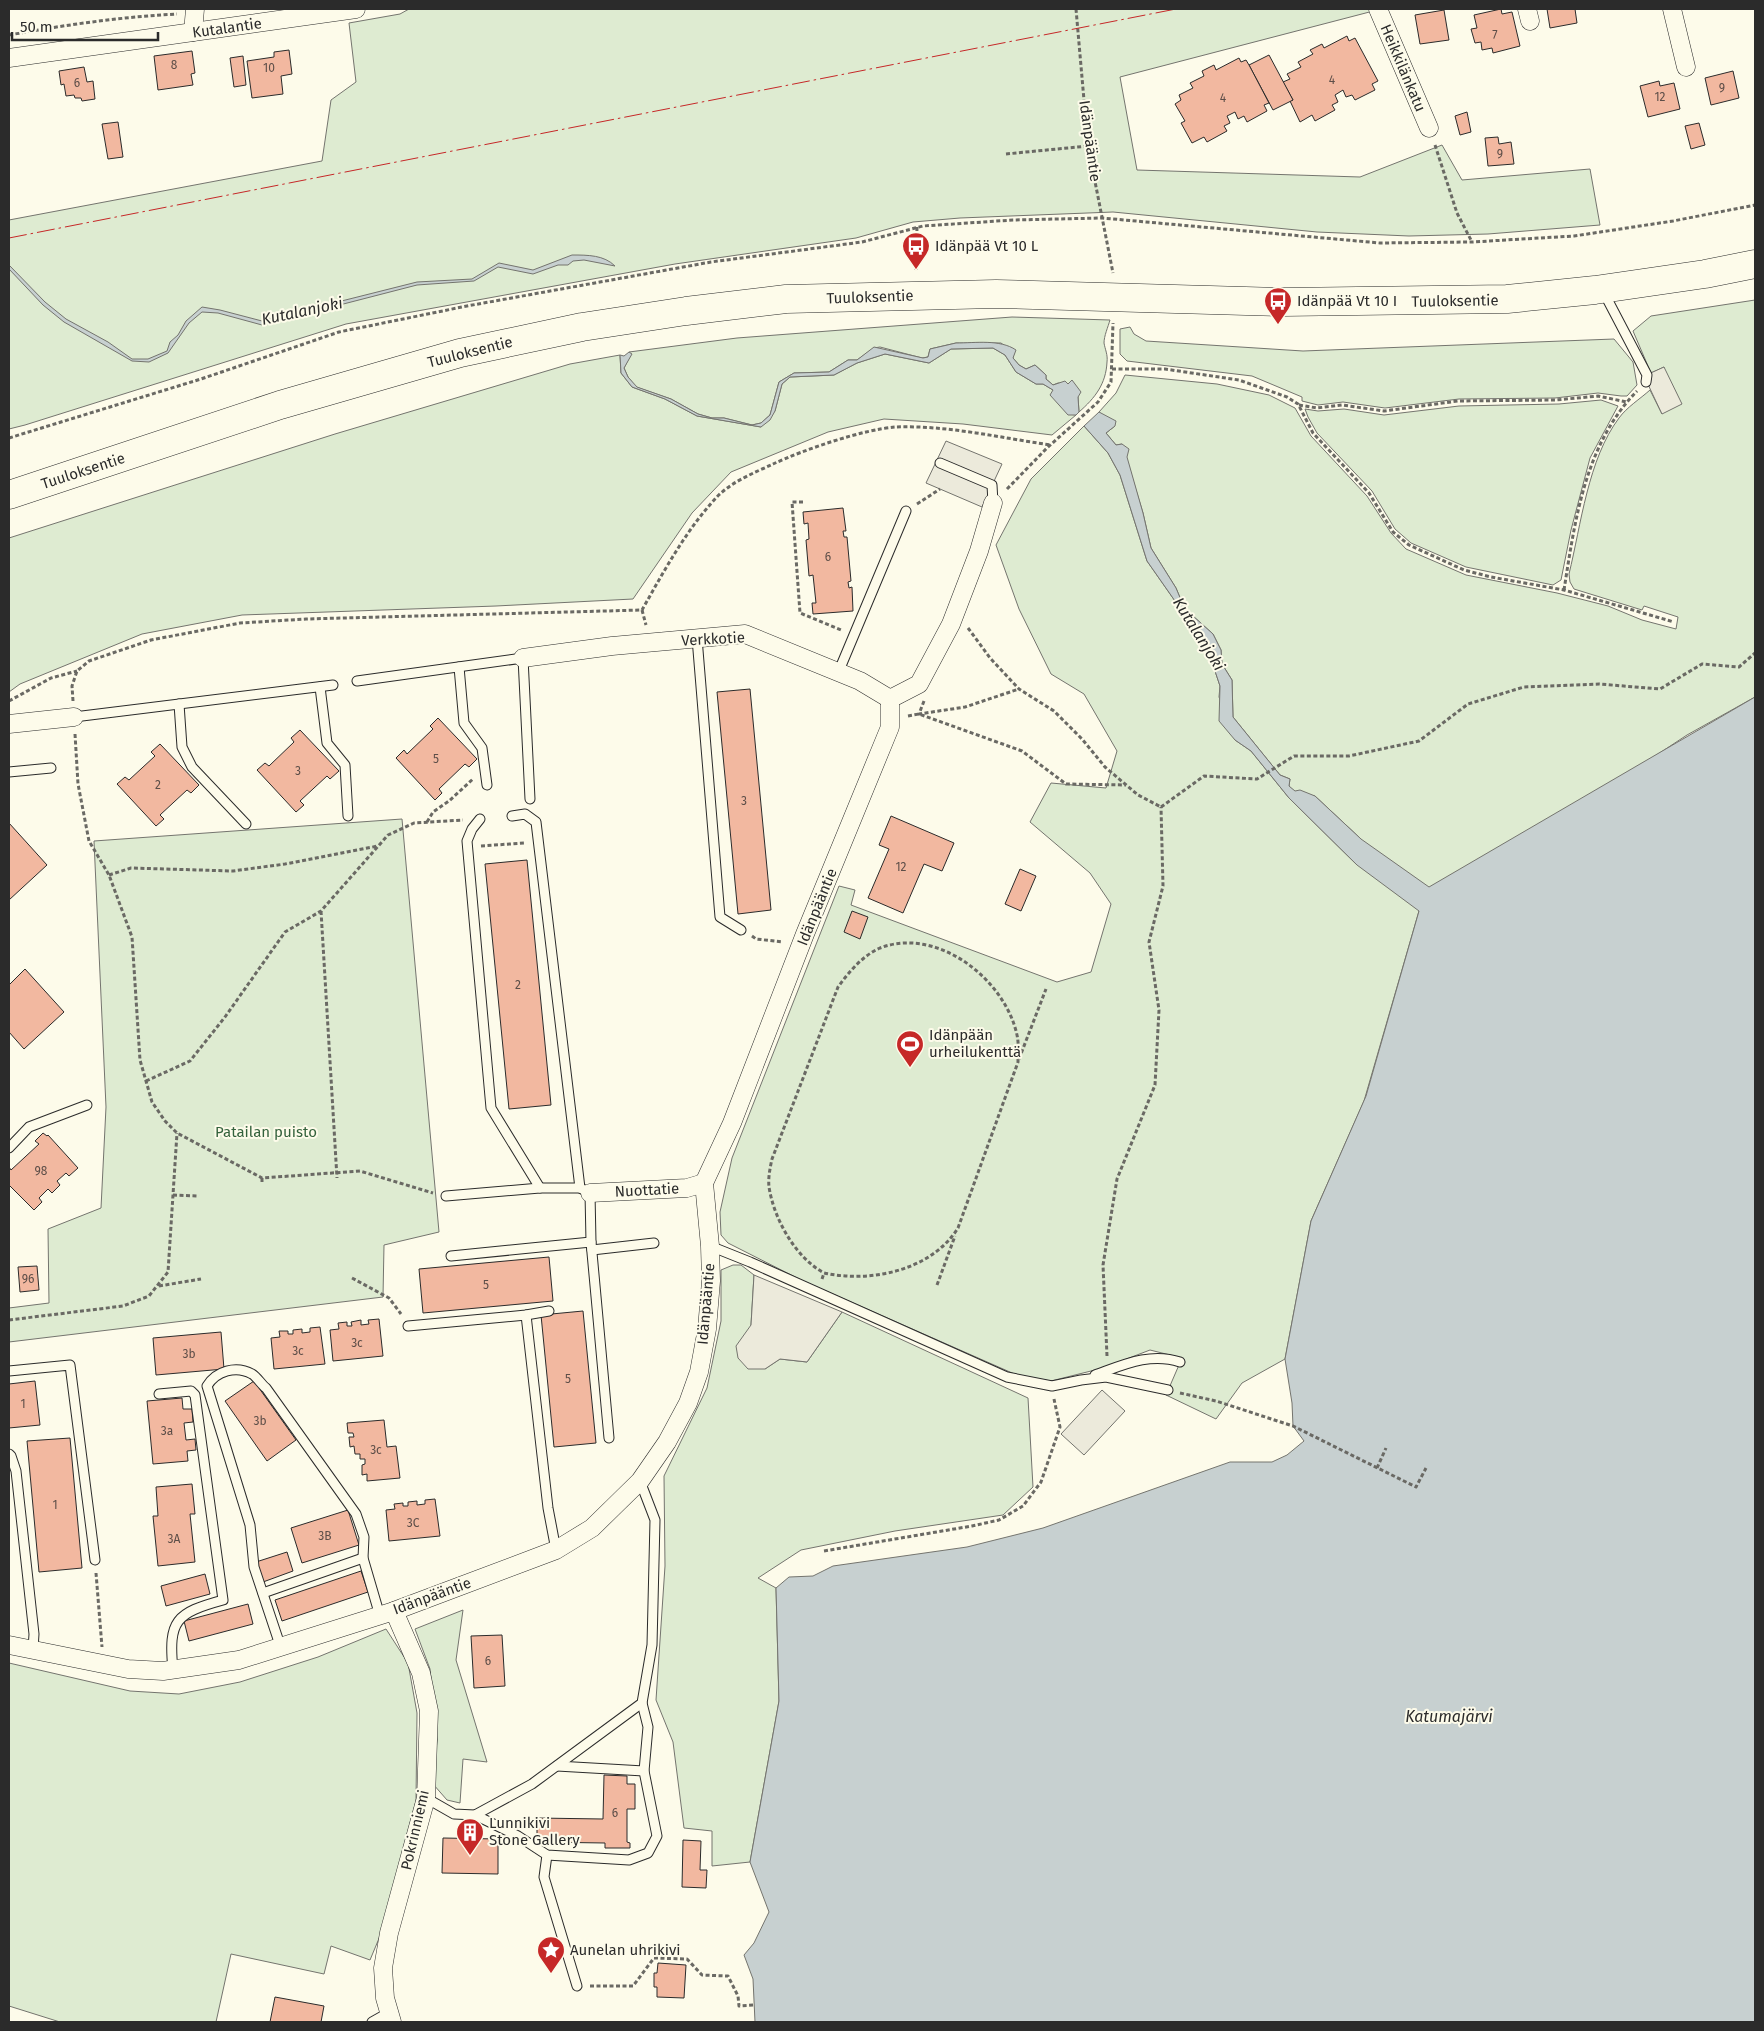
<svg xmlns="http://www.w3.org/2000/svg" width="1764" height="2031" viewBox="0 0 1764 2031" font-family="'Fira Sans',sans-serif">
<rect width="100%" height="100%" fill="#fdfbea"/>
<g fill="#deebd1" stroke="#74746e">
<path d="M409,9H1381L1120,77L1137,170L1360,177L1442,145L1462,180L1590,169L1600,225L1488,234L1409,236L1317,232L1113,212L960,218L913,222L856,238L675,264L346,324L25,425L9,429V220L322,161L331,100L356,82L349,23L400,14Z"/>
<path d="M1755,300V697L1687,735L1419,911L1364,1101L1311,1221L1285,1359L1242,1383L1216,1419L1166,1395L1182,1358L1150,1350L1103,1368L1051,1381L1019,1376L801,1280L728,1243L721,1235L720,1212L732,1158L839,886L855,890L851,905L1057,982L1091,972L1111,904L1090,873L1030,822L1051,783L1106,788L1117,751L1084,694L1051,674L1019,609L996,545L1031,479L1084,426L1108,453L1120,475L1147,561L1196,631L1213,665L1220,686L1219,697L1235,740L1251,751L1289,798L1357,865L1361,839L1315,796L1295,792L1289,786L1290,779L1280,775L1233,717L1232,680L1222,664L1221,650L1213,634L1193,616L1181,600L1176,588L1151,548L1143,513L1122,444L1116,445L1106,433L1115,426L1099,412L1116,393L1125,375L1217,384L1269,395L1295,408L1311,436L1367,496L1391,533L1406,549L1466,575L1557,593L1608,606L1642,620L1676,629L1678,617L1644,606L1642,610L1574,589L1570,582L1569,574C1581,525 1588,459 1619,418C1627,407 1640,399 1650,390L1662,414L1664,367L1651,373L1633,331L1651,316Z"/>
<path d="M1012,317L1110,320C1108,327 1104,336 1104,343C1105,349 1108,355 1107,362C1106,384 1095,398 1079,412L1078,397L1072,381L1068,384L1058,383L1053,385L1046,379V375L1035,365L1026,369L1019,365L1013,358L1014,353L1001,343H956L930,349L928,357L922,358L880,347L874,348L857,360H848L829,372L794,373L779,382L770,415L761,423L752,425L724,418H712L698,414L671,399L636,387L628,377L624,368L631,354L629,352L737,338Z"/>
<path d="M1130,327L1134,334L1146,341L1303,351L1614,339L1633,362L1637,385L1627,396H1621L1598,393L1555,398L1459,399L1385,408L1343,402L1318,405L1302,401V397L1252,376L1127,361L1120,354V329Z"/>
<path d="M993,348L1005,355L1016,372L1036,384H1043L1053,390L1068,414L1076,415L1052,435L963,424L884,419L828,432L731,472L692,513L633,599L496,606L242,615L142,634L20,684L9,692V538L335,434L570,364L620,355L621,373L632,387L665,399L697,416L761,427L775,411L782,384L790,377L834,375L857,363L885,354L929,363L951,349Z"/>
<path d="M1601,400L1618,406L1590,458L1571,530L1561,580L1553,585L1466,567L1411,543L1395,529L1372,491L1317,433L1308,417L1305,409L1318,411L1344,409L1384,415L1459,406L1559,404Z"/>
<path d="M402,819L439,1232L384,1245L383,1297L9,1342V1308L49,1303L48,1229L101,1208L106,1107L94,841Z"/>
<path d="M733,1265H741L754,1275L751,1325L765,1369L780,1359L807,1362L842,1312L1028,1398L1033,1487L1003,1515L895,1531L801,1550L758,1578L776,1588L779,1701L750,1862L712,1866V1831L684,1828L673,1742L656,1700L665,1566L664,1476L707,1388L721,1321V1270Z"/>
<path d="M463,1610L456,1660L487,1762L463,1759L460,1803L447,1800L433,1784L437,1740L430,1669L415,1629Z"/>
<path d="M386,1629L408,1663L417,1713L416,1801L380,1936L370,1960L331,1946L324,1974L231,1954L216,2022H60L9,2006V1663L130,1691L179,1694L240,1682L318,1657Z"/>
</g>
<g fill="#eceadb" stroke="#74746e">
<path d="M1664,367L1682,404L1662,414L1644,376Z"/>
<path d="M946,441L1002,464L982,507L926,483Z"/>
<path d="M754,1275L842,1312L807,1362L780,1359L765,1369H748L738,1358L736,1346L751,1325Z"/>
<path d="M1102,1390L1125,1411L1084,1455L1061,1434Z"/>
</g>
<g fill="#c7d0d0" stroke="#74746e">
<path d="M572,255C588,255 604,255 615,266L584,260L573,261L568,265H558L533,274L498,267L474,281L417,285L262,325L218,313L202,312L189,323L168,353L149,362L132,361L64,322L43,305L9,269V265L45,302L66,319L108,342L132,359H148L167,351L170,342L178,335L186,321L202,307L220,310L262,321L417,282L472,279L499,263L533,270Z"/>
<path d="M956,343C975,343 1000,339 1016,350L1013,358L1019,365L1026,369L1035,365L1046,375V379L1053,385L1065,381L1068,384L1072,380L1081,392L1078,397L1079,412L1076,415H1068L1050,395L1053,390L1043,384H1036L1016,372L1005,355L993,348L951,349L929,363L885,354L857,363L834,375L790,377L782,384L775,411L770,420L761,427L697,416L665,399L632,387L621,373L620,355L624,356L629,352L632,354L624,368L628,377L637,387L671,399L698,414L712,418H724L752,425L761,423L770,415L779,382L794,373L829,372L848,360H857L874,347L923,358L928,357L930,349Z"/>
<path d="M1099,412L1116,421L1115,426L1106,433L1116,445L1122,444L1129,449L1127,457L1143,513L1151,548L1176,588L1181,600L1193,616L1213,634L1221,650L1222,664L1232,680L1233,717L1280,775L1290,779L1289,786L1295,791L1300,790L1315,796L1361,839L1429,887L1755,697V2022H755L753,1979L744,1955L754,1943L769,1912L750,1862L779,1701L776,1588L789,1577L813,1576L833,1566L967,1547L1043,1528L1230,1462H1272L1287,1455L1304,1441L1293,1426L1292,1403L1285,1359L1311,1221L1366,1096L1419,911L1357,865L1289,798L1251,751L1235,740L1219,721L1220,686L1213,665L1196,631L1147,561L1120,475L1108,453L1084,426Z"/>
</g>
<g fill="#f2b8a0" stroke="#2b2b2b">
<path d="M1501,9L1502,14L1512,12L1520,46L1493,53L1492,48L1482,50L1481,42L1475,43L1471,29L1477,28L1474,15Z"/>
<path d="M1547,9H1575L1577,23L1550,28Z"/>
<path d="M1444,10L1449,40L1420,44L1415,15Z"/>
<path d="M1347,36L1349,41L1355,38L1378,81L1372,84L1375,90L1355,100L1352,95L1346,97L1343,90L1335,95L1338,102L1332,105L1335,110L1315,121L1312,115L1300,122L1290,101L1293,100L1283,82L1290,79L1287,74L1301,67L1298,62L1313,54L1310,50L1322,44L1324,48Z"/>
<path d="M289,50L292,74L281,76L283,94L252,98L247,61L274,57V52Z"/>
<path d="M192,51L195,73L191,74L193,85L158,90L154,56Z"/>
<path d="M1269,55L1293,100L1273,110L1249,65Z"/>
<path d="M243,56L246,85L234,87L230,58Z"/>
<path d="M1239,58L1241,62L1246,60L1249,65L1269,103L1264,105L1267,111L1247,122L1244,116L1238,119L1235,112L1227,116L1230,123L1224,126L1227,131L1207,142L1204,137L1192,143L1181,123L1185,121L1175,104L1181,100L1179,95L1193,88L1190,83L1204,76L1202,71L1214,65L1216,70Z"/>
<path d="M84,67L87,82L93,81L95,99L82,101L81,98H75L74,95L66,96L64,84L61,85L59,71Z"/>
<path d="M1733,71L1739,98L1711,105L1705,78Z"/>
<path d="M1659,81L1660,86L1674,83L1680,109L1648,117L1640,86Z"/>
<path d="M1467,112L1471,132L1460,135L1455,116Z"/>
<path d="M118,122L123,157L108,159L102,124Z"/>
<path d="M1699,123L1705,145L1691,149L1685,126Z"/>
<path d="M1498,137L1499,144L1511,142L1514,164L1488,166L1485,138Z"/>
<path d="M843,508L846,531H843L844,537H847L851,581L848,582L849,588L852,587L853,611L813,614L812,603H816L813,575L809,576L806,540L809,539L808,523L804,524L803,512Z"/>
<path d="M750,689L771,910L738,914L717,692Z"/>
<path d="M438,718L477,759L469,767L465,764L439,789L442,793L435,800L396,758L404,750L407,754L433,729L430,726Z"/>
<path d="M300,730L339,771L330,779L327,776L300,801L304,805L296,812L257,770L265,763L269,766L294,742L291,738Z"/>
<path d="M160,744L199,785L191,793L187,790L160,815L164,819L156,826L117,784L125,777L129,780L155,756L151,752Z"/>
<path d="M891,816L954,843L942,871L924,864L903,913L868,898L889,849L879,845Z"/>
<path d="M9,823L47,865L9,900Z"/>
<path d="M527,860L551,1105L509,1109L485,864Z"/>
<path d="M1020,869L1036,876L1021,911L1005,904Z"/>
<path d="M852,911L868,917L860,939L844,932Z"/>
<path d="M25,969L64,1012L24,1049L9,1032V985Z"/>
<path d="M43,1133L47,1136L48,1135L78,1168L69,1176L66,1173L57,1181L60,1185L52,1193L48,1189L39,1198L42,1202L34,1210L9,1185V1167L11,1170L39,1144L35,1141Z"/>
<path d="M549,1257L553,1301L423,1313L419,1269Z"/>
<path d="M37,1266L39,1290L20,1292L18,1267Z"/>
<path d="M583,1311L596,1443L554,1447L541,1315Z"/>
<path d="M379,1319L383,1356L333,1361L330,1330L339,1329L338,1323L347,1322V1326H352L351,1322L361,1320V1325L369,1324L368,1320Z"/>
<path d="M320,1327L325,1364L274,1369L271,1338L280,1337L279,1331H288V1334H293V1330L302,1329V1333L310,1332V1328Z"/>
<path d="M221,1332L224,1369L156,1375L153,1338Z"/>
<path d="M35,1381L40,1425L9,1428V1384Z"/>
<path d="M254,1381L296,1440L267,1461L225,1401Z"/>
<path d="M182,1398L183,1409H192L193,1422L184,1423L186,1440L195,1439L196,1450L187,1451L188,1461L153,1464L147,1401Z"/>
<path d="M384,1420L387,1447L396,1446L400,1478L367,1481V1474L362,1475V1465L365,1464V1459H360V1454H355L354,1446L350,1447L349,1437H354L353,1433H348L347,1423Z"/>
<path d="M70,1438L82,1568L39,1572L27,1441Z"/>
<path d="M192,1484L195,1514H190L195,1562L158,1566L153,1516H158L156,1487Z"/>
<path d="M435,1499L440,1536L389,1541L386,1510L395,1509L394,1504L403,1503V1506H408V1502L417,1501V1505L425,1504V1500Z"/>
<path d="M348,1510L359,1545L302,1563L291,1528Z"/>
<path d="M287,1552L293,1571L263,1582L256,1562Z"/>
<path d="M361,1571L368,1592L282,1621L275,1600Z"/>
<path d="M205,1574L210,1594L166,1606L161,1586Z"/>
<path d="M248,1604L253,1624L189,1641L184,1621Z"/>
<path d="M502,1635L505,1686L474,1688L471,1636Z"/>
<path d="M604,1775L627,1776V1784H635V1809H627V1842L630,1843V1848H605V1843L537,1842V1818L603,1819Z"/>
<path d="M443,1838L498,1839V1874L442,1873Z"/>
<path d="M683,1840L701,1841L700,1870H707L706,1888L682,1887Z"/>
<path d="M658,1963L686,1965L684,1998L657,1997V1987H654V1973H657Z"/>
<path d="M275,1997L324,2006L321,2022H270Z"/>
</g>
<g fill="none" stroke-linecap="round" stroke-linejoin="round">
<g stroke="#2b2b2b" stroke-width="11">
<g id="service">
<path d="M1603,291L1647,375L1646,382"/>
<path d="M940,463L992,485L993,503"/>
<path d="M697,638L720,917L741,930"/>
<path d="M459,667L464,723L482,748L487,785"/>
<path d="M838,673L906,511"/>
<path d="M357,681L523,658L530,799"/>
<path d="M320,687L327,743L345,765L348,816"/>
<path d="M179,704L182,747L192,767L246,824"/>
<path d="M74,717L333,685"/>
<path d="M9,772L51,768"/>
<path d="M512,816L525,814L536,822L580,1188"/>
<path d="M480,819L472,829L467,841L491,1108L540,1188"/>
<path d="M9,1148L29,1127L87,1105"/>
<path d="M446,1196L540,1188H580L590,1193L591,1242L609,1438"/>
<path d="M710,1246L750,1262L1007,1377L1052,1386L1081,1380L1106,1377L1168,1390"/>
<path d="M592,1250L654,1243"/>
<path d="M451,1256L591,1242"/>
<path d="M526,1315L548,1508L556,1550"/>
<path d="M408,1326L526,1315L549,1311"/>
<path d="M9,1371L70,1365L95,1560"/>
<path d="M1095,1375C1123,1365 1150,1352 1180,1362"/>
<path d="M159,1394L191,1391L195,1395L223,1600C176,1613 168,1620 173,1670"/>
<path d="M9,1454L11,1456L16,1471L34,1634L33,1649"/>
<path d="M263,1593L363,1558"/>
<path d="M281,1648L254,1567L250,1525L207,1386C216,1371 236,1365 252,1374C257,1377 261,1384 266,1388L356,1514L364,1537L363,1558L380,1616"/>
<path d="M557,1766L644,1771"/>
<path d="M426,1798L454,1814L475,1815L532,1784L642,1703L652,1645L655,1520L640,1481"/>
<path d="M475,1815L518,1836L547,1855L629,1860L648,1853L657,1836L644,1771L648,1727L642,1703"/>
<path d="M547,1855L544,1877L577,1986"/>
<path d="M372,2022L388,2013"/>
</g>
</g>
<g stroke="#2b2b2b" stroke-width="19">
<g id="minor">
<path d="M1378,9L1429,128"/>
<path d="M1527,9L1530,21"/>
<path d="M1672,9L1686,67"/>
<path d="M193,32L195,9"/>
<path d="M9,58L356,9"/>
<path d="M523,658L612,646L745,634L860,681L890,699"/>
<path d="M890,699L919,684L951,624L979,551L993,503"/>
<path d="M9,724L74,717"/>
<path d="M590,1193L687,1188L704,1183"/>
<path d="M9,1645L128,1669L163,1671L239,1660L394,1611L556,1550L592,1528L640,1481L667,1442L688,1403L699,1372L707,1329L711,1281L710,1246L704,1183L732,1123L805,934L890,727V699"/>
<path d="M392,2022L385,1998L383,1968L389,1933L426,1798L429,1711L421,1673L394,1611"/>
</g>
</g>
<g stroke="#2b2b2b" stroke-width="29">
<path id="trunk" d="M9,495L280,405L460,353L582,327L686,311L786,299L996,294L1283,302L1507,299L1595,290L1705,274L1755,264"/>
</g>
<g stroke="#6a6964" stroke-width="3" stroke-dasharray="4 2.5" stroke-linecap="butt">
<path d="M1076,9L1088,146L1113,273"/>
<path d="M9,35C65,25 120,17 177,14"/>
<path d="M1435,145L1457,213L1472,242"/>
<path d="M1006,154L1088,146"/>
<path d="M916,270L917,227"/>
<path d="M1112,369H1165L1239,380L1287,397L1298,404L1313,433L1369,493L1393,532L1409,545L1464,570L1491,577L1564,590L1674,622"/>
<path d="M1299,405L1317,408L1342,405L1384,411L1458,401L1556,400L1598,396L1627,402"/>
<path d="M9,438L201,379L339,332L467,306L711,262L862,242L923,226L1013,220L1102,218L1380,243L1472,242L1574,236L1673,221L1755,205"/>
<path d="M1007,489L1047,448L1098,402L1111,382L1113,323"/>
<path d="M803,502H792L800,613L841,630"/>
<path d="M917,504L940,489"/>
<path d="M1564,590C1575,520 1585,444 1637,391"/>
<path d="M642,610L646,625"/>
<path d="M968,628L990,658L1019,689L1054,711L1082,739L1105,767L1138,795L1161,807"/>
<path d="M9,701L51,678L77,671"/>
<path d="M73,701L72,686L77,671L89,661L151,640L240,623L306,619L642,610C664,571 685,532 715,499C730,482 754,473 773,464C803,450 864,429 896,427C947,425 1001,438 1051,445"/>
<path d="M924,701L919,714L965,707L1019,689"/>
<path d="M908,716L919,714L1022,751L1066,784L1126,785"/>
<path d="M75,734L78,784L89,841L109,875L132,937L140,1060L152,1102L165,1121L177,1133L262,1178L360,1171L433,1193"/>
<path d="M1161,807L1204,776L1257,779L1294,756H1349L1419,741L1468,704L1524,687L1599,684L1660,689L1702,664L1739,667L1755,653"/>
<path d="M427,822L433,812L449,801L473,779"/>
<path d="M481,846L524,843"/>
<path d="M109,875L131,868L233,871L285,864L378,846"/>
<path d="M321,911L337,1178"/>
<path d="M752,936L756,939L783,942"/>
<path d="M1019,1059L1046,989"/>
<path d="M146,1081L190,1061L225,1017L285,932L321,911L388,835L414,823L463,820"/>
<path d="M262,1178V1184"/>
<path d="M173,1195L199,1196"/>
<path d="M352,1278L389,1298L401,1314"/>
<path d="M822,1279L824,1273C870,1283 931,1271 958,1228L1018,1062C1018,1053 1019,1044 1017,1035C1005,979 937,926 880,948C862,956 849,972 838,987L772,1159C770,1168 768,1178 769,1187C774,1219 795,1257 824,1273"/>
<path d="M937,1285L955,1236"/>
<path d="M159,1286L201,1279"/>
<path d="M9,1320L123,1306L149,1296L168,1272L177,1133"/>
<path d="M1107,1356L1103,1265L1117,1179L1155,1085L1159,1010L1149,942L1163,886L1161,807"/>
<path d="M1180,1393L1216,1401L1293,1426L1416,1487L1426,1468"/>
<path d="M1377,1468L1386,1448"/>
<path d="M824,1551L972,1526L999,1520L1023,1506L1041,1482L1060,1427L1054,1399"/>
<path d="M96,1573L102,1647"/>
<path d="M590,1986H633L654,1958L687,1959L702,1975L728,1976L738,1996L739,2006L754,2005"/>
</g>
<use href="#service" stroke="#fdfbea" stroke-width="9"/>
<use href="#minor" stroke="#fdfbea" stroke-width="18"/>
<use href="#trunk" stroke="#fdfbea" stroke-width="28"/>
<path stroke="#c62828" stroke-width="1" stroke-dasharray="18 4 2.5 4" stroke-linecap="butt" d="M9,238L1176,9"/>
</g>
<defs>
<g id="bus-pin" transform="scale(1.4375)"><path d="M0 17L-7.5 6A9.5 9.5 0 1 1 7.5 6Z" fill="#c62828" stroke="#fdfbea"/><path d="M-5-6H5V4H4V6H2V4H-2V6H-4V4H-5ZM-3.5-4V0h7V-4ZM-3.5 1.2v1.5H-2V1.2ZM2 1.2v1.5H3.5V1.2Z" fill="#fff"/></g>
<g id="stadium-pin" transform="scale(1.4375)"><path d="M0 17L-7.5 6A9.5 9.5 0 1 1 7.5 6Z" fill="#c62828" stroke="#fdfbea"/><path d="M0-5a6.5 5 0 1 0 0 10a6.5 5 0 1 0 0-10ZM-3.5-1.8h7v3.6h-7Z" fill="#fff"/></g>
<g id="building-pin" transform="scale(1.4375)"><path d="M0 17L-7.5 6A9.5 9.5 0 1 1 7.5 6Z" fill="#c62828" stroke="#fdfbea"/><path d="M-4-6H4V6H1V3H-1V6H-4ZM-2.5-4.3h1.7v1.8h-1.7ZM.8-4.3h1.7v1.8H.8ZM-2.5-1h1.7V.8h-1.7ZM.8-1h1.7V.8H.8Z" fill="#fff"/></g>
<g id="sight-pin" transform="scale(1.4375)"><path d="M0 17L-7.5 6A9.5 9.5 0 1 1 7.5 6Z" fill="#c62828" stroke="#fdfbea"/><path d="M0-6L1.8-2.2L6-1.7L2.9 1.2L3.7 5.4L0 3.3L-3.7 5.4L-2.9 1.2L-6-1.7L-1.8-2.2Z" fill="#fff"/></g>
</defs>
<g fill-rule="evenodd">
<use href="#bus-pin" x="916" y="246"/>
<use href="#bus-pin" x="1278" y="301"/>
<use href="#stadium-pin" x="910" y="1044"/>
<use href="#building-pin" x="470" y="1832"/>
<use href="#sight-pin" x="551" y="1950"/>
</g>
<g text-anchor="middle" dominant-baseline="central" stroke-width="4" stroke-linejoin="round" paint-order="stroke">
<g font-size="12" fill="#5d4e48">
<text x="1495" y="35">7</text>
<text x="174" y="65">8</text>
<text x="269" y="68">10</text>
<text x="1332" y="80">4</text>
<text x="77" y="83">6</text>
<text x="1722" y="88">9</text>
<text x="1660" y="97">12</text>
<text x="1223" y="98">4</text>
<text x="1500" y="154">9</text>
<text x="828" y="557">6</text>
<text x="436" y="759">5</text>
<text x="298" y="771">3</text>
<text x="158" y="785">2</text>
<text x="744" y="801">3</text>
<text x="901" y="867">12</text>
<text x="518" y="985">2</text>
<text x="41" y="1171">98</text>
<text x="28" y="1279">96</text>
<text x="486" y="1285">5</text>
<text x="357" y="1343">3c</text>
<text x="298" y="1351">3c</text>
<text x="189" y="1354">3b</text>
<text x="568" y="1379">5</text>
<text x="23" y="1404">1</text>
<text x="260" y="1421">3b</text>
<text x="167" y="1431">3a</text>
<text x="376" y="1450">3c</text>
<text x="55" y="1505">1</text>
<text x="413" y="1523">3C</text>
<text x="325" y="1536">3B</text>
<text x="174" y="1539">3A</text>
<text x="488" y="1661">6</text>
<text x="615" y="1813">6</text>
</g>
<g font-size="15" fill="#2b2b2b" stroke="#fdfbea">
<text transform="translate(227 28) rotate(-8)">Kutalantie</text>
<text transform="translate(1403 68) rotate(67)">Heikkilänkatu</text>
<text transform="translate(1090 141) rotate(82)">Idänpääntie</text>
<text transform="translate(870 297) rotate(-2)">Tuuloksentie</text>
<text transform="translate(1455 301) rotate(-1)">Tuuloksentie</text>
<text transform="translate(470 352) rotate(-14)">Tuuloksentie</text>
<text transform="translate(83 471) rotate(-18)">Tuuloksentie</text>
<text transform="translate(713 639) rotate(-3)">Verkkotie</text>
<text transform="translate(817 907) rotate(-68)">Idänpääntie</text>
<text transform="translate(647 1190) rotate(-3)">Nuottatie</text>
<text transform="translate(706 1304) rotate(-85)">Idänpääntie</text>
<text transform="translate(432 1596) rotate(-20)">Idänpääntie</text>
<text transform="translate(415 1830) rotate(-77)">Pokrinniemi</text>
</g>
<g font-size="15" fill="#2b2b2b" stroke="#fdfbea" text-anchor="start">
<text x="935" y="246">Idänpää Vt 10 L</text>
<text x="1297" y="301">Idänpää Vt 10 I</text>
<text x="929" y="1035">Idänpään<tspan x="929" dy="17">urheilukenttä</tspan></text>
<text x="489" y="1823">Lunnikivi<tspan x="489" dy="17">Stone Gallery</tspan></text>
<text x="570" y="1950">Aunelan uhrikivi</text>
</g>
<g font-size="15" fill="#34623c" stroke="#fdfbea">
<text x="266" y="1132">Patailan puisto</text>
</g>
<g font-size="16" font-style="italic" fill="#2b2b2b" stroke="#fdfbea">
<text transform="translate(302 311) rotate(-12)">Kutalanjoki</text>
<text transform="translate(1199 634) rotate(58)">Kutalanjoki</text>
<text x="1449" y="1716">Katumajärvi</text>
</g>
</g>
<rect width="1764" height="2031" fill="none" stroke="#2b2b2b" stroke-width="20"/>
<path d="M12 32v8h146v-8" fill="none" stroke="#2b2b2b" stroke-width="2.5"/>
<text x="20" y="32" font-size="15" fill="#2b2b2b" stroke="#fdfbea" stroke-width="4" paint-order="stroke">50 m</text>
</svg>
